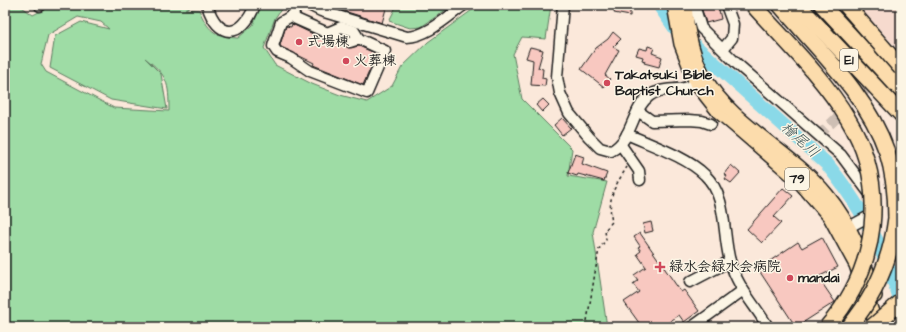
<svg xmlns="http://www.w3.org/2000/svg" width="906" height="332" viewBox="0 0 906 332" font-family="'Architects Daughter','Klee One',sans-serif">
<rect width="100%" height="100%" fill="#fbe8da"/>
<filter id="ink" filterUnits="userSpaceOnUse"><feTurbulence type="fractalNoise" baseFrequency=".025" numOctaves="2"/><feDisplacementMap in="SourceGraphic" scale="8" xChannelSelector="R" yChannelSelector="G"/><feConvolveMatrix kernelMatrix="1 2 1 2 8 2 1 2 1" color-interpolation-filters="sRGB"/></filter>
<g filter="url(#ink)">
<path fill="#f6dace" d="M857,5H901V48L898,49Z"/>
<g fill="#9edca5" stroke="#5d7c60" fill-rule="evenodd">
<path d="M5,5H19L33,15L53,5H189L190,7L185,9L199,10C208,30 214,37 238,38L253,25L261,5H284L275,18L264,48L275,65L312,84L340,95L367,102L392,86L402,67L428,42L479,5H551L546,39L522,37L513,54L522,99L572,149L568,176L607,182L593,232L607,327H5ZM78,17L101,22L109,29L81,22L55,36L50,68L111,100L167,109L161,74L145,58C168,76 169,83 169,111L114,108L46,72L41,64L48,35Z"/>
<path d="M393,5H413L416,7L422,5H453L421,27L410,28L389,21L395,9Z"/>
</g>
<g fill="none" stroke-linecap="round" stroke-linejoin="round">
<path stroke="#8ad9e8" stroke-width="14" d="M659,5L675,28L827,164C861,206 886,252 901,303"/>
</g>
<g fill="#f8c8c0" stroke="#1c1c1c">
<path d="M325,5H387L382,23Z"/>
<path d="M615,5H630V16L614,13Z"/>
<path d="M710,5H718L721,19L706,23L701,7Z"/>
<path d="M292,24L336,45L344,42L348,48L359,46L377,54L363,85L313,65L314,63L281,47L280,45L286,26L291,27Z"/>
<path d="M613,32L621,39L613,47L619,50L605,75L610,79L604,87L581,69L596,48L608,39Z"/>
<path d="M648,46L654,48L652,53L662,57L659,67L644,63L645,61L642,60L643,57L636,55L639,48L647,50Z"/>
<path d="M530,47L543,50L538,68L543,69L542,78L546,79L545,86L531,85L533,60L526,58Z"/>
<path d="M543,99L549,105L542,112L536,105Z"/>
<path d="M562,118L571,128L562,135L554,125Z"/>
<path d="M575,154L584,157L582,164L607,173L604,181L578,174L577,176L568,173Z"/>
<path d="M731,165L740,173L731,183L725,179L727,176L724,174Z"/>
<path d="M783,188L793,196L774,217L781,223L762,243L747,229Z"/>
<path d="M651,222L653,231L645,233L643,224Z"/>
<path d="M640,233L681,292L684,290L699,311L684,322L679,315L662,327H642L624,302L639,292L633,284L638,280L634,275L646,267L637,254L641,251L638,247L640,246L634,237Z"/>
<path d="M822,237L838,267L818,277L835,302L796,327L758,269L798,242L802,248Z"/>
</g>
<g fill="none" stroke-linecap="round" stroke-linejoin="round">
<path stroke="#cebfb4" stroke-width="10" stroke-dasharray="10 5" stroke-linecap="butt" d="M819,135L901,56"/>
<g stroke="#1c1c1c" stroke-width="13">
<g id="minor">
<path d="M207,5C218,40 242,39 255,5"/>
<path d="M299,5L296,6L293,15L296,19L339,38"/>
<path d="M309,5L321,11L407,37C428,36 447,17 464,5"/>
<path d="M563,5L557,77L560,93L569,113L589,137L600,148L611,151C633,140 631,110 649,96C661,87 675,91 688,87C692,85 697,82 701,80"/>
<path d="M694,5L701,28L736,63L841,155L870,194"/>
<path d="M40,6V5"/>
<path d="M293,15L281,22L273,46L277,52L291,58L310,71L367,93L385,51L359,39L350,42"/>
<path d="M327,33L341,27L354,31L359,39"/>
<path d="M723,49L732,38L733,24L726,5"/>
<path d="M638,111L652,121L689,120L702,121L711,124"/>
<path d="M627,134C651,145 687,157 705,175C728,197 722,233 730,261C737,287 755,305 768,327"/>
<path d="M621,145L639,171L640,180"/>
<path d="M849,227L875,213"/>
<path d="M690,282L730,261"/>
<path d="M692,327L742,291"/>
</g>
</g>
<g stroke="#1c1c1c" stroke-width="16">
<g id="major">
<path d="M674,5L681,44L696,83L718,111L798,180L830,217L856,265L877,327"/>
<path d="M685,5C687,30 692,56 705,78C732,125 792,152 827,195C852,225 864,260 875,296"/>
</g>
</g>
<g stroke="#1c1c1c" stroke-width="18">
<g id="highway">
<path d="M780,5C819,51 867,94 887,152C894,174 896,196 896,218"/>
<path d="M798,5L901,114"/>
<path d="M822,5L901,90"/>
</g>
</g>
<path stroke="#1c1c1c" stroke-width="1.5" stroke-dasharray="3 3" stroke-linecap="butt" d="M586,327L599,249L606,240L605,230L612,222C607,197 614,188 627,167"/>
<use href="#minor" stroke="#fcf5e5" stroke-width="10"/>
<use href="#major" stroke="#fcdcac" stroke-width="13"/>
<use href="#highway" stroke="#fcdcac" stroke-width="15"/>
<g stroke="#1c1c1c" stroke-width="18" stroke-linecap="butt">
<g id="highway-bridge">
<path d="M753,5C786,42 823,77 848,119C889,186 878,269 827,327"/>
<path d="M846,5L901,68"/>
<path d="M849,327C876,295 891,259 896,218"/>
<path d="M872,327L901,302"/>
</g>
</g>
<use href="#highway-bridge" stroke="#fcdcac" stroke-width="15"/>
</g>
</g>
<g fill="#d1495b" stroke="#fcf5e5" stroke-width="1.5">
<circle cx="299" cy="42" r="4"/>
<circle cx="346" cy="61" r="4"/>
<circle cx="607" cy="83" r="4"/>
<path d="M658 261h4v4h4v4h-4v4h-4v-4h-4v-4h4z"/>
<circle cx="790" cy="278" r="4"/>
</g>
<g text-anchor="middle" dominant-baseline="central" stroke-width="3" stroke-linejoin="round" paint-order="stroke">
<g fill="#fcf5e5" stroke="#5f5d58" stroke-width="1">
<rect x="840" y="49" width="18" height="22" rx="3"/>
<rect x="785" y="168" width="24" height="22" rx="3"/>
</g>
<g font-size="13" font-weight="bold" fill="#1c1c1c">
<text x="849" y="60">E1</text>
<text x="797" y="179">79</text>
</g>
<g font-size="14" font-weight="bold" fill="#1c1c1c" stroke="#fcf5e5" text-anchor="start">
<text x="307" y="42">式場棟</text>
<text x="354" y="61">火葬棟</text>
<text x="615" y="75">Takatsuki Bible<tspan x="615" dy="16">Baptist Church</tspan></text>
<text x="669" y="267">緑水会緑水会病院</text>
<text x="798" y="278">mandai</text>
</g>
<g font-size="15" font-style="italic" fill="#3d5559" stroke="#fcf5e5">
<text transform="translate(800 140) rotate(42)">檜尾川</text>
</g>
</g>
<rect width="906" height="332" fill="none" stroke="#fcf5e5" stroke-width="20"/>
<rect x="10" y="10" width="886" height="312" fill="none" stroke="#1c1c1c" stroke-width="1.5" filter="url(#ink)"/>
</svg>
